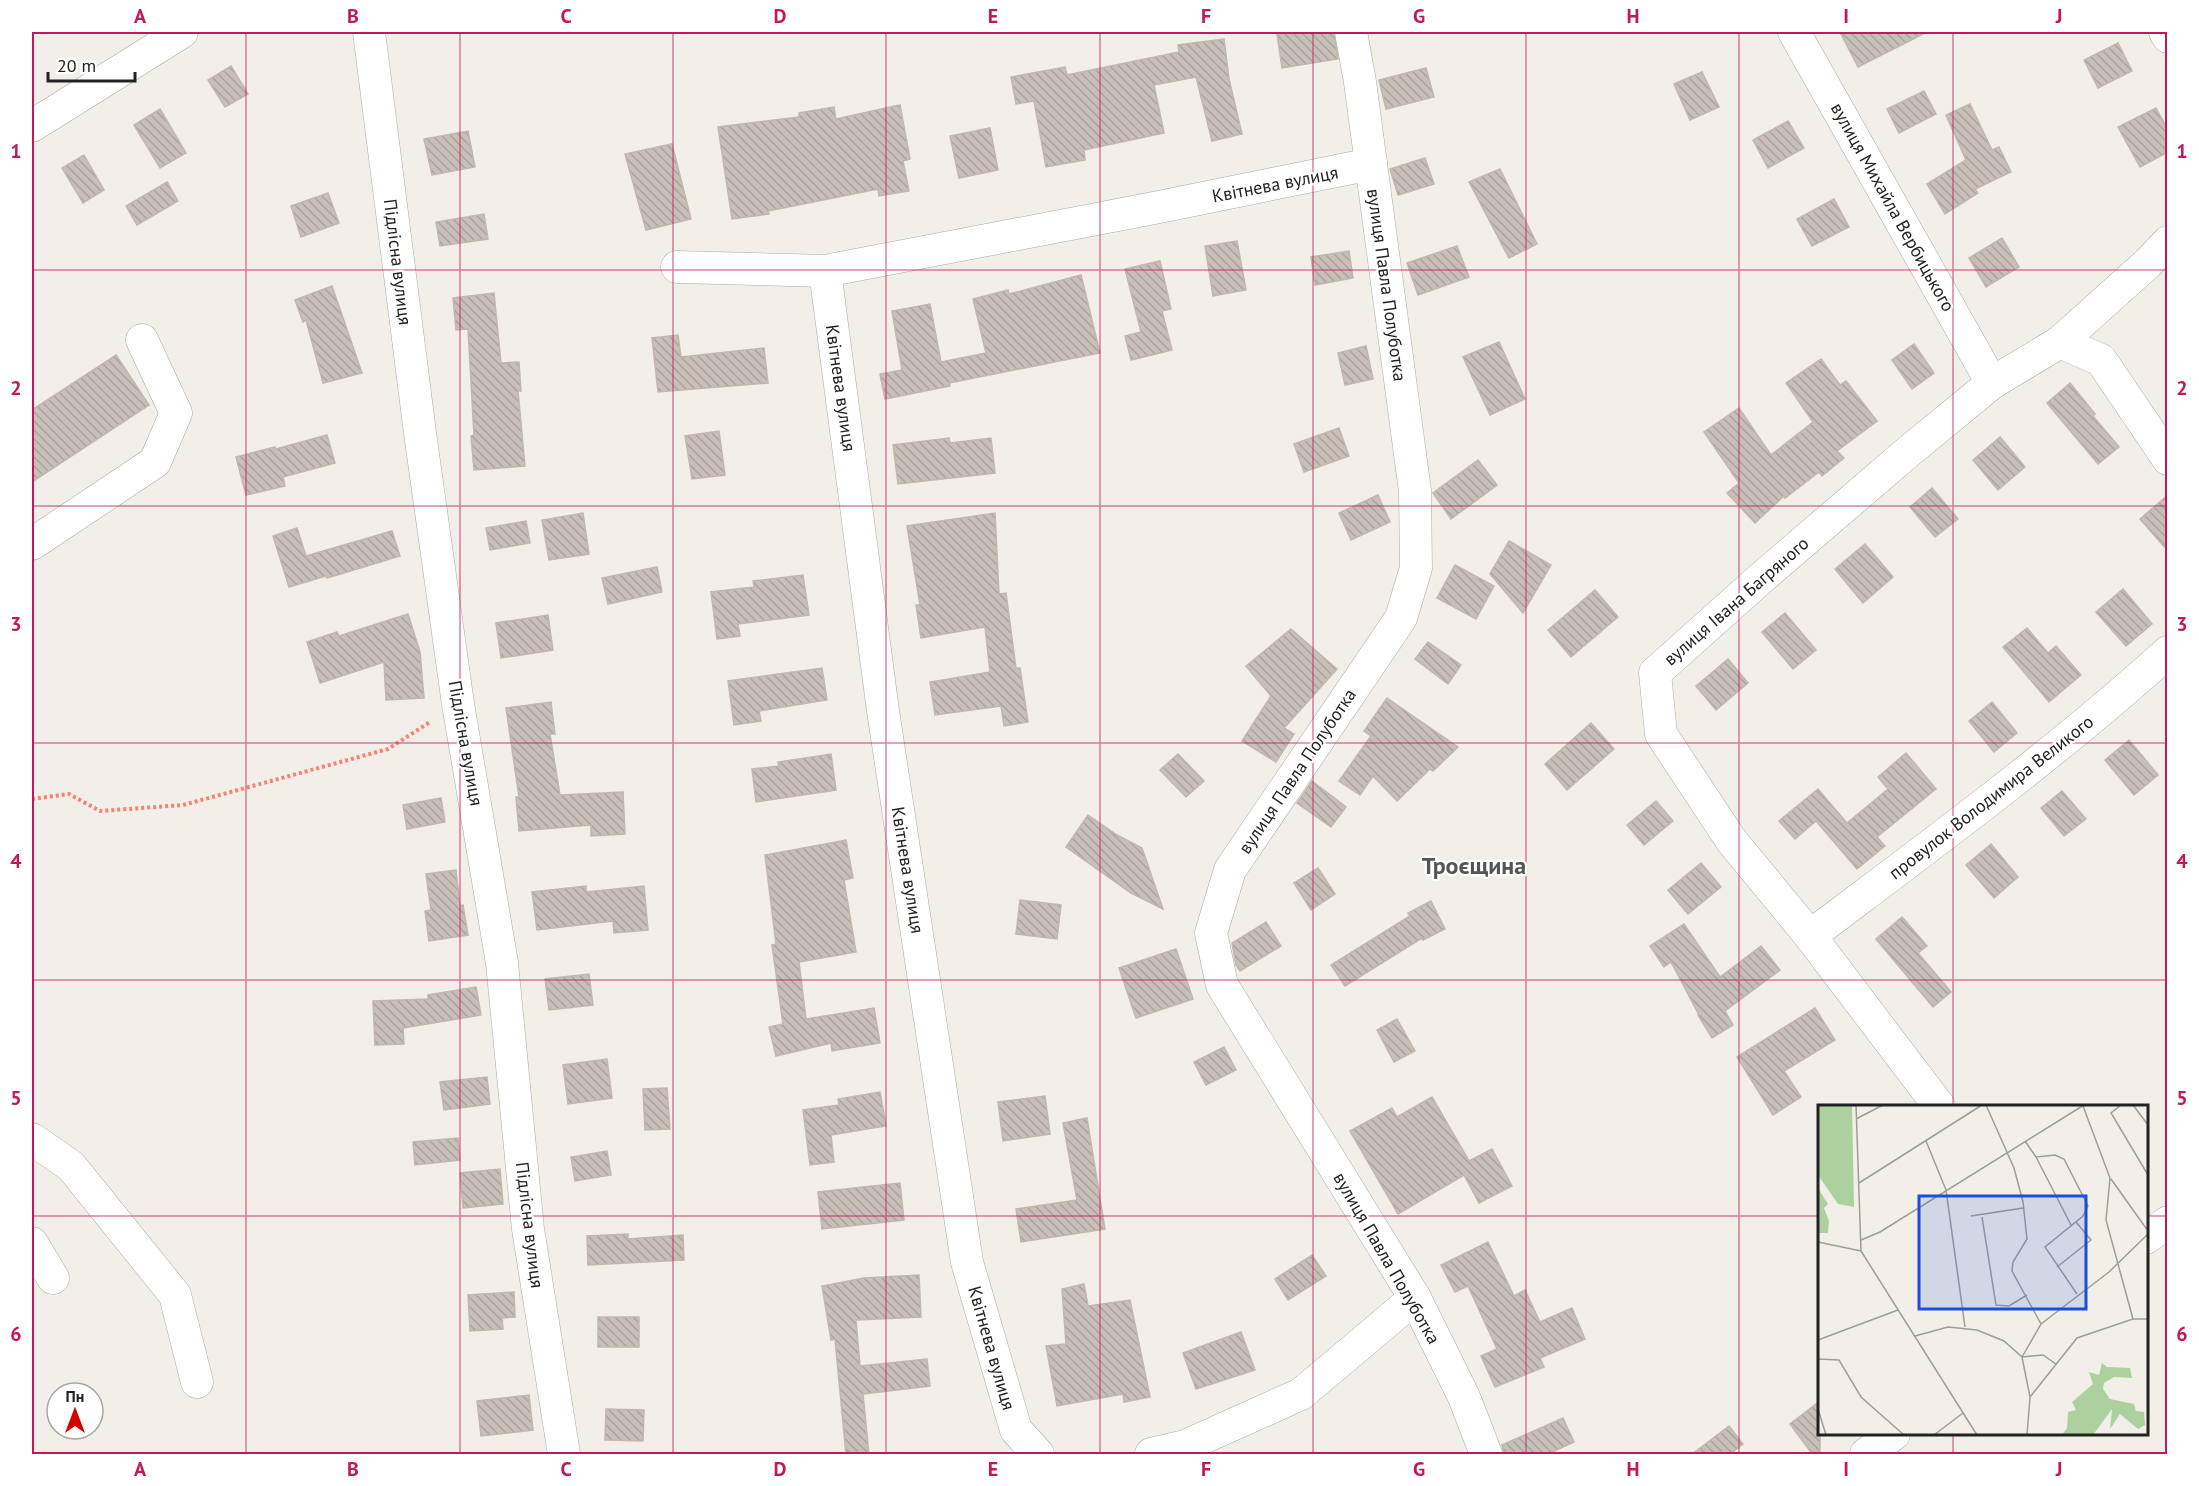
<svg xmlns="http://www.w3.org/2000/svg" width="2199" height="1486" viewBox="0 0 2199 1486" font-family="'PT Sans',sans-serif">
<defs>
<pattern id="building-back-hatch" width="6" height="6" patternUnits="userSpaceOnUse" patternTransform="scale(1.5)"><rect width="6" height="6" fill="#c7bfb8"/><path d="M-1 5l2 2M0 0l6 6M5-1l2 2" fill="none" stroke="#aba49e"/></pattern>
</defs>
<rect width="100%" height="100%" fill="#f2efe9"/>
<g fill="url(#building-back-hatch)" stroke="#c4b6ab" stroke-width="1.5">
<path d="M1295,32H1334L1338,59L1282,68L1277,34Z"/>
<path d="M1840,32H1927L1858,67Z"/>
<path d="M1224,39L1229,79L1242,134L1212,141L1196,77L1154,85L1164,133L1084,150L1085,160L1046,167L1034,101L1016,104L1011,77L1065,67L1067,75L1179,52L1178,45Z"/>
<path d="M2118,43L2132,71L2098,88L2084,60Z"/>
<path d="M231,66L248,94L225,107L208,80Z"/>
<path d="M1426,68L1434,97L1386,109L1379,80Z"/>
<path d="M1702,72L1719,107L1690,120L1674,84Z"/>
<path d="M1924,91L1936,114L1899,133L1887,109Z"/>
<path d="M1970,104L1992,150L1999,147L2011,172L1975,189L1978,193L1945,214L1927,184L1966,160L1946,115Z"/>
<path d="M900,105L910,159L903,161L909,191L879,196L878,189L768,211L769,214L732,219L718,127L799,117V113L834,107L836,119Z"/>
<path d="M2156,108L2168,130V152L2140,167L2118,127Z"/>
<path d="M160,109L186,153L160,168L134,125Z"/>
<path d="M1788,121L1804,148L1768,168L1753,140Z"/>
<path d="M990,128L998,170L959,178L950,136Z"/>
<path d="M468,131L475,167L432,175L424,139Z"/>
<path d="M672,144L691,219L646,230L625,154Z"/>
<path d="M84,155L104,190L83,203L62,168Z"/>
<path d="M1425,158L1434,184L1398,195L1390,169Z"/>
<path d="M1500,169L1537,244L1509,258L1469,182Z"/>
<path d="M167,182L178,201L137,225L126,206Z"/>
<path d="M328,193L339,223L301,237L291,206Z"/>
<path d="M1834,199L1849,227L1812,246L1797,219Z"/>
<path d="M484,214L488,239L440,246L436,222Z"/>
<path d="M2002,238L2019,267L1986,287L1969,258Z"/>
<path d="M1237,241L1246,290L1213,296L1205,246Z"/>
<path d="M1457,246L1469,277L1418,295L1407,263Z"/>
<path d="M1349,251L1353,278L1315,285L1311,257Z"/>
<path d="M1160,261L1171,309L1162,311L1172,350L1131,360L1125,336L1141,332L1125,269Z"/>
<path d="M1081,275L1100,353L949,383L950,386L885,399L880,374L902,370L892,311L930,304L941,362L986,353L973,299L1008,290L1009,294Z"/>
<path d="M332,286L362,373L323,383L306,320L303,322L295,300Z"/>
<path d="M494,293L501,363L519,362L521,391H518L525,466L474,470L471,436L474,435L468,329L456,330L453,298Z"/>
<path d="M678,335L681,357L764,348L768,383L658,392L652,338Z"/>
<path d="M1499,342L1525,399L1490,415L1463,357Z"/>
<path d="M1914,344L1934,373L1912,389L1892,360Z"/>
<path d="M1366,346L1373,379L1345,385L1338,353Z"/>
<path d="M116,355L149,405L32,482V410Z"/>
<path d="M1821,359L1840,385L1846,381L1877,421L1837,451L1844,458L1822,476L1819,472L1785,498L1784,496L1755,523L1727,493L1739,483L1704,432L1739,408L1771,455L1813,422L1786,383Z"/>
<path d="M2070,383L2095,414L2093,416L2119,447L2098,464L2047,403Z"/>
<path d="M1339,428L1349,456L1304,472L1294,444Z"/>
<path d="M719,431L725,475L692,479L685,436Z"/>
<path d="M327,435L335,463L283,477L285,486L246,495L236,457L275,447L276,449Z"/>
<path d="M2000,437L2025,467L1998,490L1973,460Z"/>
<path d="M949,438L950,443L991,438L995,473L898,484L893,445Z"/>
<path d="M1478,460L1497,485L1451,519L1433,493Z"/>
<path d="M1932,488L1958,519L1935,537L1910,507Z"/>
<path d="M1378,495L1390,522L1351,540L1339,513Z"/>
<path d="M2168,495V551L2140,519Z"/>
<path d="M583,513L589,554L549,560L542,520Z"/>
<path d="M995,513L999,594L1006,593L1016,668H1020L1028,722L1004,726L1001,706L935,715L930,682L990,672L985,627L921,638L916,605H920L907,526Z"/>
<path d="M526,521L530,543L490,550L486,528Z"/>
<path d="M297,528L306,556L392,531L400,556L327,578L326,576L289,587L273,536Z"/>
<path d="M1509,541L1551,565L1523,613L1490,574Z"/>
<path d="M1865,544L1893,577L1863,603L1835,569Z"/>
<path d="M1455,565L1494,586L1476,619L1437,598Z"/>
<path d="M657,567L662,592L608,604L602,578Z"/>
<path d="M803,575L809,615L738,624L740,636L717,639L711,592L754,587L753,581Z"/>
<path d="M2123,589L2152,624L2126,646L2096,612Z"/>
<path d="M1595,590L1618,617L1571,657L1548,630Z"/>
<path d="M1785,613L1816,650L1793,669L1762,632Z"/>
<path d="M408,614L420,652L424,698L386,700L384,662L320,683L307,642L337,632L339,636Z"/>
<path d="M548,615L553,650L501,658L496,623Z"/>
<path d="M2027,628L2048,653L2056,646L2081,675L2049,702L2003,647Z"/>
<path d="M1291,629L1337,669L1284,728L1294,734L1276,762L1242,741L1271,696L1246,666Z"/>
<path d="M1428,642L1461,665L1448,684L1415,659Z"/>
<path d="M1728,659L1748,683L1716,710L1696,686Z"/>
<path d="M822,668L827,700L759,711L761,721L734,725L728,681Z"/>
<path d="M1387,698L1458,747L1433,771L1430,769L1397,801L1373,776L1360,795L1339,781L1371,736L1364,731Z"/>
<path d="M551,702L555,734H550L560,795L623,792L625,834L591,836V825L519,831L516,797H519L506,708Z"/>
<path d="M1992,702L2017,733L1994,752L1969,721Z"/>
<path d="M1591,723L1614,749L1567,790L1545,764Z"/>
<path d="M2129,740L2158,775L2134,795L2105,760Z"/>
<path d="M1906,753L1936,789L1877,837L1885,846L1857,869L1816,821L1795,839L1779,821L1818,789L1847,823L1888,789L1878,777Z"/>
<path d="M831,754L836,790L756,802L752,769L779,766L778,762Z"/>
<path d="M1178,754L1204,781L1186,797L1160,770Z"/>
<path d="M1312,781L1346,807L1331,827L1297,803Z"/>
<path d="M2062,791L2086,819L2064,836L2041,808Z"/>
<path d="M441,798L445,822L407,829L403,805Z"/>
<path d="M1656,801L1673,821L1644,845L1627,825Z"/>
<path d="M1088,815L1117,835L1142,848L1163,909L1131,893L1066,847Z"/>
<path d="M846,840L853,878L844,880L856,952L799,962L806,1019L874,1008L880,1043L832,1051L831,1043L776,1056L769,1027L783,1024L772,945L776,944L765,855Z"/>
<path d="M1991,844L2018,877L1994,898L1966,865Z"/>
<path d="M1701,863L1721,887L1688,914L1668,890Z"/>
<path d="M1318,868L1335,894L1311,910L1294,883Z"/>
<path d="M456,870L460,906L463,905L468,935L429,941L425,911L431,910L426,874Z"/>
<path d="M586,886V892L644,886L648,930L614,933L613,921L537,930L532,892Z"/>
<path d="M1020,900L1061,905L1057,939L1016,934Z"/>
<path d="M1431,901L1445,929L1423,940L1422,938L1345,986L1331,965L1410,916L1408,913Z"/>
<path d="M1902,917L1927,946L1918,953L1951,992L1933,1007L1876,939Z"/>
<path d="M1266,922L1281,946L1240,971L1236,965L1232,943Z"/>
<path d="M1684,924L1720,977L1761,946L1780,970L1725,1011L1733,1025L1712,1038L1698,1015H1699L1671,962L1664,967L1650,946Z"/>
<path d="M1176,949L1193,999L1136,1018L1119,968Z"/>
<path d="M589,974L593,1005L549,1010L545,979Z"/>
<path d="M476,987L481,1015L403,1028L404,1044L375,1045L373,1001L428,999V995Z"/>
<path d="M1815,1008L1835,1040L1784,1071L1801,1097L1773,1115L1737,1057Z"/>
<path d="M1397,1019L1415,1051L1394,1062L1377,1030Z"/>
<path d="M1224,1047L1236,1070L1206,1085L1194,1062Z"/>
<path d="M607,1059L612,1098L568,1104L563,1065Z"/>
<path d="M487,1077L490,1104L444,1110L440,1082Z"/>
<path d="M667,1088L670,1129L645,1130L643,1089Z"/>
<path d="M880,1092L886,1126L831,1135L834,1162L810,1165L803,1110L839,1105L838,1099Z"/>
<path d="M1045,1096L1050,1134L1003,1141L998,1102Z"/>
<path d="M1432,1097L1469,1161L1492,1149L1512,1186L1479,1203L1464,1175L1398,1214L1350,1131L1392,1108L1397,1117Z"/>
<path d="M1087,1118L1105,1229L1021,1242L1016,1209L1077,1200L1063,1123Z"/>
<path d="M458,1138L460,1160L415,1165L413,1142Z"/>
<path d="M607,1151L611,1175L575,1181L571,1157Z"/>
<path d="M500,1169L503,1204L463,1208L460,1173Z"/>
<path d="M900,1183L904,1220L822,1229L818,1192Z"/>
<path d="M628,1234V1239L683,1235L684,1260L588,1265L587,1236Z"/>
<path d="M1488,1242L1514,1296L1525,1290L1540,1322L1572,1308L1585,1339L1540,1358L1544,1367L1495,1387L1481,1356L1497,1349L1468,1286L1455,1292L1441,1265Z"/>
<path d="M1312,1255L1326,1276L1288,1300L1275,1279Z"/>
<path d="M919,1275L921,1317L856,1320L860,1366L927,1359L930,1386L863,1394L869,1455H846L835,1339L831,1340L822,1286L864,1278Z"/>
<path d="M1084,1284L1088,1306L1130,1300L1150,1397L1124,1402L1123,1394L1057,1406L1046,1346L1066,1344L1062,1289Z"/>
<path d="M514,1292L515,1317L502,1318L503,1329L470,1331L468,1295Z"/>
<rect x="598" y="1317" width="41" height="30"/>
<path d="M1241,1332L1255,1370L1196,1389L1183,1353Z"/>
<path d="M529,1395L533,1430L481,1436L477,1401Z"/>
<path d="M1820,1401V1455H1813L1790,1424Z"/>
<path d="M606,1409L644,1410L643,1441L605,1440Z"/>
<path d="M1563,1418L1574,1442L1546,1455H1504L1502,1445Z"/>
<path d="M1729,1426L1743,1444L1729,1455H1691Z"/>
</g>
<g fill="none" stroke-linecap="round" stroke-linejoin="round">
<g stroke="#a9a9a9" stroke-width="33">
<g id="minor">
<path d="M369,32L420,433L458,704L502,963L528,1229L564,1454"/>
<path d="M1351,32L1360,82L1415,491L1416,568L1401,618L1230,870L1211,933L1222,985L1415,1298L1464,1397L1486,1454"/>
<path d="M1794,32L1992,383"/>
<path d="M2165,32L2168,37"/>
<path d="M32,126L182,32"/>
<path d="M677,267L825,271L1154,208L1371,164"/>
<path d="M825,271L883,711L967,1262L1016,1430L1038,1454"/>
<path d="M2060,342L2101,360L2168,459"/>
<path d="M32,544L155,462L176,413L142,340"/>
<path d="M1810,936C1932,844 2055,754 2168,652"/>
<path d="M1939,1106L1810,936L1731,840L1661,734L1655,673L1759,580L1908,452L1992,383L2060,342L2148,263L2168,242"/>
<path d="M32,1139L71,1166L175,1295L197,1382"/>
<path d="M2146,1238L2168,1222"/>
<path d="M32,1243L53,1278"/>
<path d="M1151,1454L1185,1446L1301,1394L1415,1298"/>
<path d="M1866,1454L1894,1434"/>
</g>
</g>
<path stroke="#fa8072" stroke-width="4" stroke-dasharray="3 3" stroke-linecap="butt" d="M32,799L69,794L100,811L183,805L388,749L430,722"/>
<use href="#minor" stroke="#fff" stroke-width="32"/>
</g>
<path fill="none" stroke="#c2185b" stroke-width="1.5" stroke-opacity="0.55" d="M246,32V1454M460,32V1454M673,32V1454M886,32V1454M1100,32V1454M1313,32V1454M1526,32V1454M1739,32V1454M1953,32V1106M32,270H2168M32,506H2168M32,743H2168M32,980H2168M32,1216H1820M2146,1216H2168M1953,1434V1454"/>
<g text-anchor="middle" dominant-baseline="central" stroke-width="4.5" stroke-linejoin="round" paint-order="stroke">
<g font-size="18" fill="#222" stroke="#fff">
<text transform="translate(1275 184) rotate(-11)">Квітнева вулиця</text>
<text transform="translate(1893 207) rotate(61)">вулиця Михайла Вербицького</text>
<text transform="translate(398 262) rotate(83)">Підлісна вулиця</text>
<text transform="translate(1387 285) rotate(82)">вулиця Павла Полуботка</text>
<text transform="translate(841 388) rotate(82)">Квітнева вулиця</text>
<text transform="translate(1736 601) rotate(-41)">вулиця Івана Багряного</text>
<text transform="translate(466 743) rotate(80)">Підлісна вулиця</text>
<text transform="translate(1297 771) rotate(-56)">вулиця Павла Полуботка</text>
<text transform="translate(1991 797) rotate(-38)">провулок Володимира Великого</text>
<text transform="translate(908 870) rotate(81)">Квітнева вулиця</text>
<text transform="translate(530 1225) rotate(83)">Підлісна вулиця</text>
<text transform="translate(1387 1258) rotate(60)">вулиця Павла Полуботка</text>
<text transform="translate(992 1348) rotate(74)">Квітнева вулиця</text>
</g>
<g font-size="24" font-weight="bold" fill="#555" stroke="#fff">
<text x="1474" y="865">Троєщина</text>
</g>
</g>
<g transform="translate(1818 1105)">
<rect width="330" height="330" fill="#f2efe9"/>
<path d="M0,0H34L36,102L20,99L0,70ZM0,83L10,99L6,103L11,116L10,128H0ZM284,258L289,262L312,263L314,273L296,272L286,278L285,284L292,294L316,299L318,306L326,307L327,320L320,324L302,309L292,324L294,304L275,330H244L249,323L250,307L258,305L254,297L275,279L271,267L281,270Z" fill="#add19e"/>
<path fill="none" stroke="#9f9d99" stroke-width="1.5" d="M38,0L43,146L159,330M168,0L196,63L205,97L209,134L195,157L194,166L223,219M303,0L293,8L330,70M315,0L330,20M265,1L292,73L288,115L315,214M38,14L65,0M108,36L128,85L147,222M207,36L218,52L237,50L246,54L270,101L265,111L227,142L259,189M218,52L253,120M293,74L330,126M41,78L164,0M153,111L205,103M164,112L178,200L191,201L209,190M43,135L62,127L266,0M0,137L43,146M239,162L273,135L258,117M97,231L130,222L159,225L186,236L204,252M0,235L80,205M204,252L223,219L291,167L330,129M204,252L212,292L209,330M204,252L225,250L238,259M0,254L21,255L43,292L86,330M212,292L259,233L315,214H330M0,304L8,330M116,330L145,308"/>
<path fill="#1d4ed8" fill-opacity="0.15" stroke="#1d4ed8" stroke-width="3" d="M101,91H268V204H101Z"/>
<rect width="330" height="330" fill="none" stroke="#222" stroke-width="3"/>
</g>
<rect width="2199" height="1486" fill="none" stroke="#ffffff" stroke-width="66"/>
<g transform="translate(75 1411)"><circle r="28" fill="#ffffff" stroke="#a7a7a7" stroke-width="1.5"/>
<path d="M0-4.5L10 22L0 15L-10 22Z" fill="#d40000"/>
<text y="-9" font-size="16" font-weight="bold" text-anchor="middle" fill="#222222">Пн</text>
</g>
<path d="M48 72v9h87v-9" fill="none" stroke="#222222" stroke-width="3"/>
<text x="57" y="72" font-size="18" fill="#222222" stroke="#ffffff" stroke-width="4.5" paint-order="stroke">20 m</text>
<rect x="33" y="33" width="2133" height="1420" fill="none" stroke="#c2185b" stroke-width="2"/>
<g font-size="20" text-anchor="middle" font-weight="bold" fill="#c2185b">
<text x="140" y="23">A</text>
<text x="353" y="23">B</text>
<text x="566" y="23">C</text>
<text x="780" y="23">D</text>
<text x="993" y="23">E</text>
<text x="1206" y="23">F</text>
<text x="1419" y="23">G</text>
<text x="1633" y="23">H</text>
<text x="1846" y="23">I</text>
<text x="2059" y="23">J</text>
<text x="16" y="158">1</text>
<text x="2182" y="158">1</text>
<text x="16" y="395">2</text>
<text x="2182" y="395">2</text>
<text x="16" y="631">3</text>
<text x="2182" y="631">3</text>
<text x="16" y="868">4</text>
<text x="2182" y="868">4</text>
<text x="16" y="1105">5</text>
<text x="2182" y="1105">5</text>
<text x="16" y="1341">6</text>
<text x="2182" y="1341">6</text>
<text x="140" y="1476">A</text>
<text x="353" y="1476">B</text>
<text x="566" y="1476">C</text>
<text x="780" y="1476">D</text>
<text x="993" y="1476">E</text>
<text x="1206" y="1476">F</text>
<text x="1419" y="1476">G</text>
<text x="1633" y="1476">H</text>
<text x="1846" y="1476">I</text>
<text x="2059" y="1476">J</text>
</g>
</svg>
